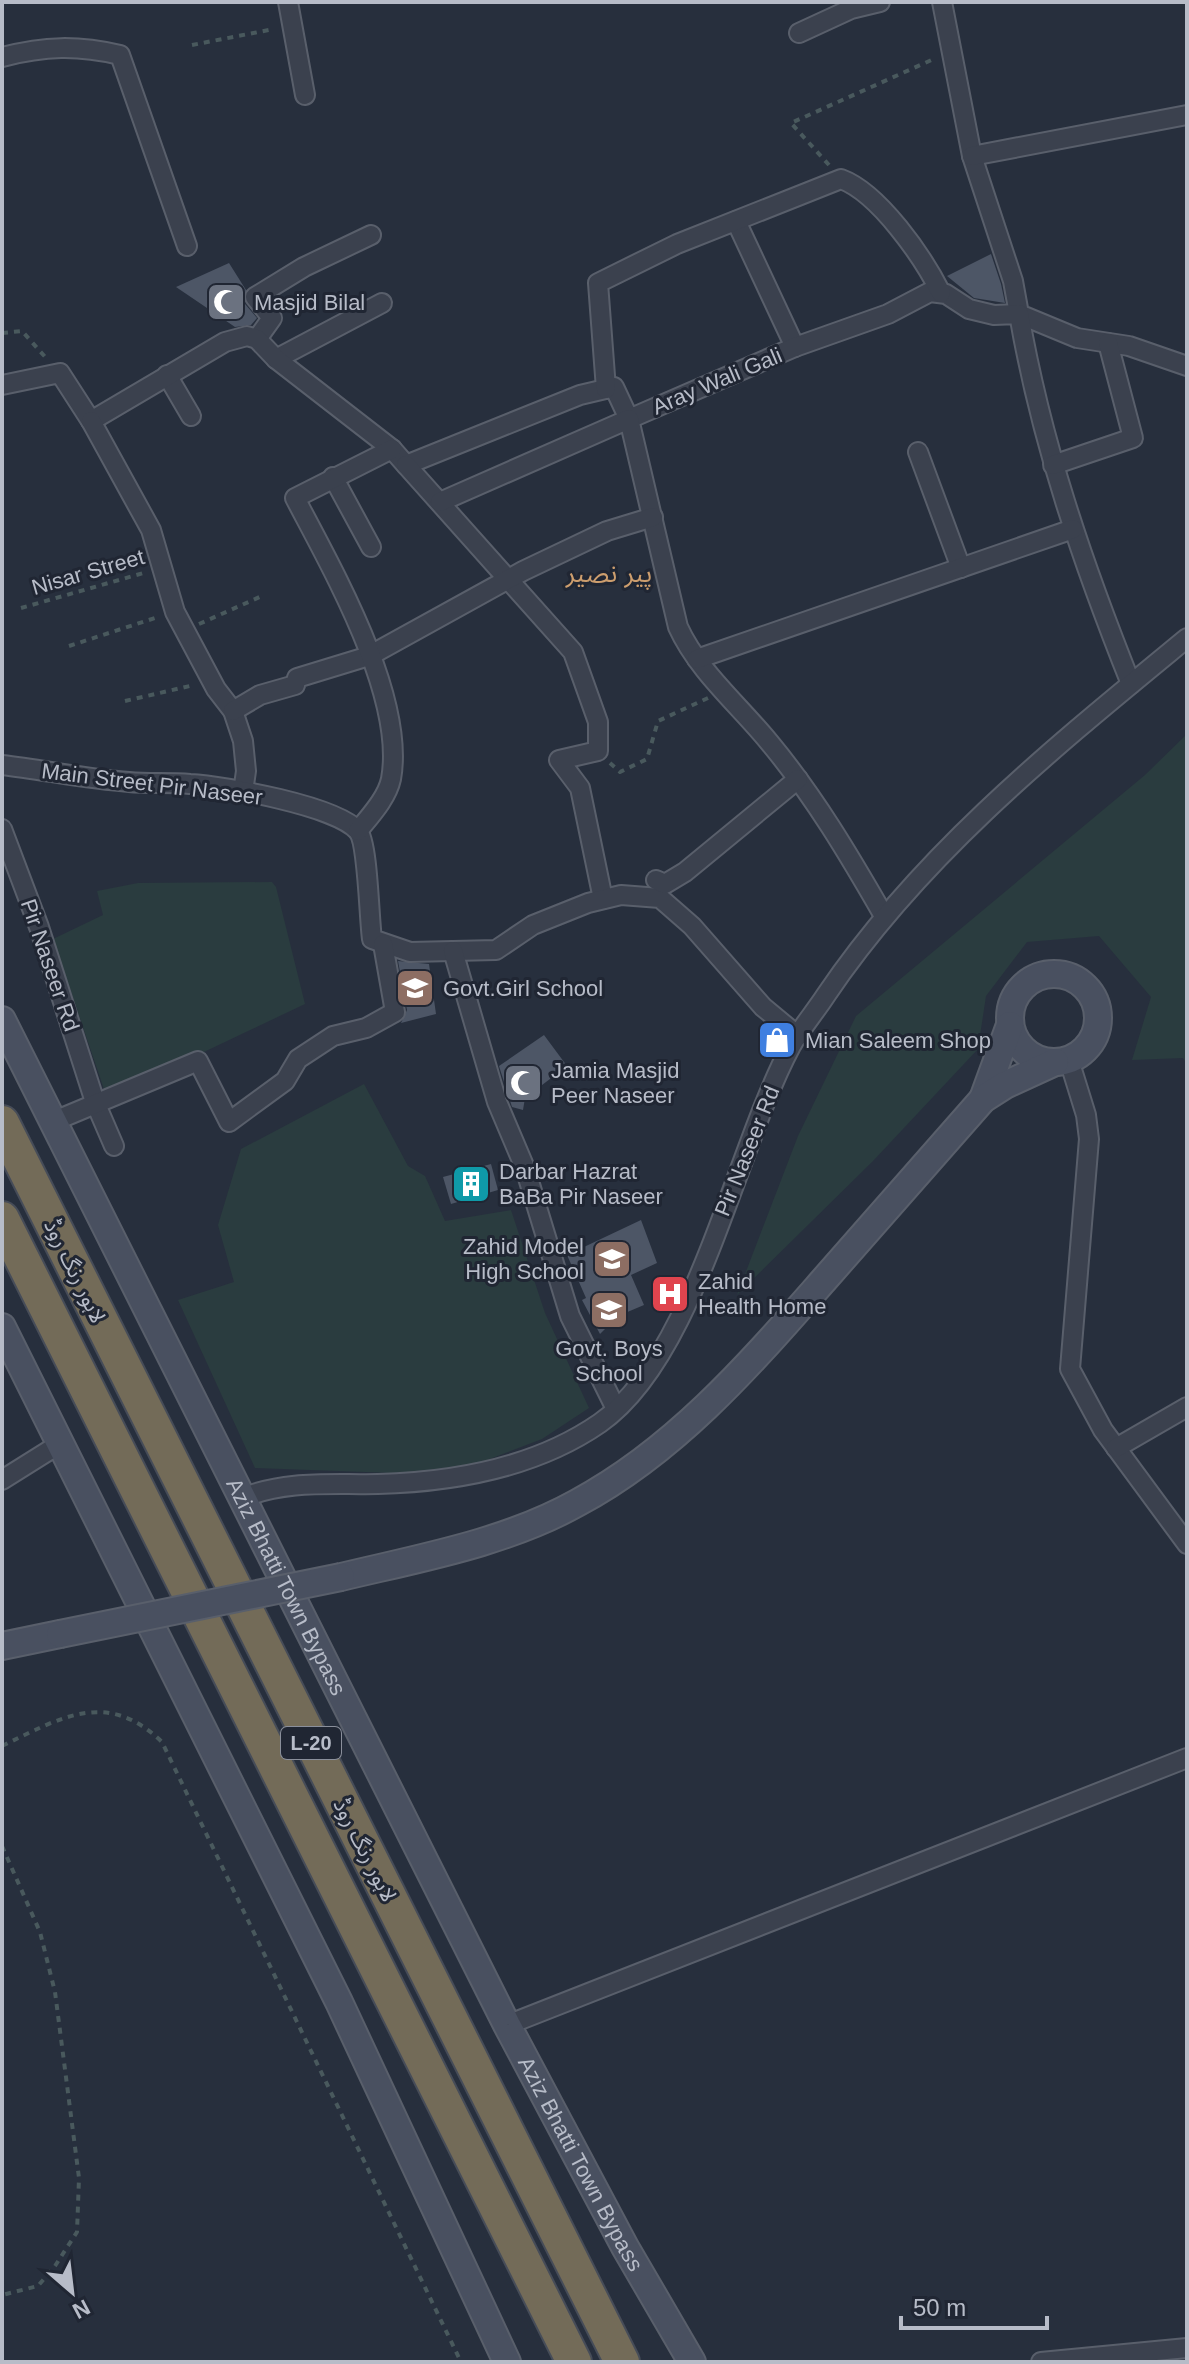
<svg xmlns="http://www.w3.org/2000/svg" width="1189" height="2364" viewBox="0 0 1189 2364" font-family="Helvetica,'Noto Sans Arabic',sans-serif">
<rect width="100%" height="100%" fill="#272f3d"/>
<g fill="#2a3c3f">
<path d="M1187,734V1064L1183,1058L1132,1060L1151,997L1099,936L1027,942L986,996L978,1049L873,1161L737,1295L798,1136L856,1016L1145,775Z"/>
<path d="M272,882L276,887L305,1004L107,1098L53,939L103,915L97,891L138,883Z"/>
<path d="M364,1084L408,1166L425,1176L445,1221L511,1210L545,1313L589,1408L542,1439L448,1475L255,1468L178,1300L234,1282L218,1225L241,1149Z"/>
</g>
<g fill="#4d5666">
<path d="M991,254L1001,284L1005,303L974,298L947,276Z"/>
<path d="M229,263L246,290L245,304L257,318L251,325L235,327L176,287Z"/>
<path d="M398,961L429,964L436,1014L401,1023L407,1010Z"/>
<path d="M544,1035L567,1066L525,1098L523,1110L512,1107L499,1066Z"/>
<path d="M491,1164L498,1190L451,1204L443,1177Z"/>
<path d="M641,1220L657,1263L631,1275L644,1305L618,1316L600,1334L582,1300L586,1298L567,1255Z"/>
</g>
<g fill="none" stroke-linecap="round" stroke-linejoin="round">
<g stroke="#595f6b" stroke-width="22">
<g id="street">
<path d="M288,2L305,95"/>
<path d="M942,2L972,156L1013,281L1019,314L1077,338L1129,346L1187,366"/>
<path d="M799,33L851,9L880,2"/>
<path d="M2,57C45,46 77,45 120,55L187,246"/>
<path d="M972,156L1187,115"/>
<path d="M736,221L795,347"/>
<path d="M257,339L272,318L255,297L304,267L371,235"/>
<path d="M276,359L382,303"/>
<path d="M167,375L191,416"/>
<path d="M2,385L60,373L91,421L225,342L247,336L257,339L276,359L392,449L406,465L580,395L614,387L629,419L795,347L888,314L930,292L946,294L969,309L994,315L1019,314C1041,442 1083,564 1131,684"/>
<path d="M606,389L598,283L677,244L841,179C879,193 923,257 941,293"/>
<path d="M91,421L151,530L175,612L216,689L233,711L243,741L246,771L243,792"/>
<path d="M918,452L961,568"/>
<path d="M406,465L573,652L598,722V751L559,760L580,788L603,899"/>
<path d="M1053,465L1133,438L1108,343"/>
<path d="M333,477L371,547"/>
<path d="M440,502L629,419L678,627C698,671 739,705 769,742C814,796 849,855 884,916"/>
<path d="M697,659L1073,529"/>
<path d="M233,711L260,695L295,685L297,678L369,656L523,571L607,531L653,517"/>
<path d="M2,765C44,770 87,779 129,782C149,784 170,782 190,784C225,786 337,806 358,831C368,843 369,918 372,939L410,952L496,950L533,925L588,903L621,895L660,898L692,926L763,1007L798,1036"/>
<path d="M2,829L39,927L95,1102L114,1146"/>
<path d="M358,831C370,816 387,798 391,779C406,697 332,569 295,498L392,449"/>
<path d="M656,880L665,884L685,872L798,779"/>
<path d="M453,951L497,1102L525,1168L570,1316L616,1409"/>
<path d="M1069,1060L1086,1115L1089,1139L1070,1369L1103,1430L1187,1544"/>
<path d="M52,1122L198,1061L229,1122L285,1081L298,1059L333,1036L366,1028L395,1012L383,944"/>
<path d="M1116,1448L1187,1407"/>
<path d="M2,1480L61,1443"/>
<path d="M242,1498C287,1480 330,1485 378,1484C455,1482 535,1468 600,1423C695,1357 735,1150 791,1046C801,1028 815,1012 826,995C921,854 1057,745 1187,638"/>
<path d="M507,2025L1187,1758"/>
<path d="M1041,2362L1187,2348"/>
</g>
</g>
<g stroke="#595f6b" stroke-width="30">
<g id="secondary">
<circle cx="1054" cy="1018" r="44"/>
<path id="s1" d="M2,1020L507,2025L625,2247L692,2362"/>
<path d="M983,1099L1010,1025"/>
<path d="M2,1327L339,2002L507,2362"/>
<path d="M341,1577C420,1558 505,1543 577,1503C676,1450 750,1364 823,1281C876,1221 929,1160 983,1099L1005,1085L1055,1062"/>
<path d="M2,1646L60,1634"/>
</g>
</g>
<g stroke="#464c58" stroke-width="38">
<g id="highway">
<path d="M2,1123L622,2362"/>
<path d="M2,1219L574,2362"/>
</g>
</g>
<g stroke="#49595d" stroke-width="4" stroke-dasharray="6 6" stroke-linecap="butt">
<path d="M192,45L274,29"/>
<path d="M829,165L791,123L936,58"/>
<path d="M2,333L22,331L47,359"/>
<path d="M21,608L147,572"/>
<path d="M199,624L262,596"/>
<path d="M69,646L158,617"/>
<path d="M125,701L194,685"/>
<path d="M610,763L620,772L647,759L658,721L708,698"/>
<path d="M2,1746C62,1717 107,1689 162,1742L461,2362"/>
<path d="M2,1846L40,1932L55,1992L79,2178L77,2232L55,2266L38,2286L2,2295"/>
</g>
<use href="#street" stroke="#3b414e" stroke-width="18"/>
<use href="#secondary" stroke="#495060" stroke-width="26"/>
<use href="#highway" stroke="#736b58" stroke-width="34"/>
<g stroke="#595f6b" stroke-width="30" stroke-linecap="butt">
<path id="secondary-bridge" d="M60,1634L341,1577"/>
</g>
<use href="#secondary-bridge" stroke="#495060" stroke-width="26"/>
</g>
<defs>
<g id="mosque-square" transform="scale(2)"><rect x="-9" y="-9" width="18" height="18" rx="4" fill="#6b7280" stroke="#202633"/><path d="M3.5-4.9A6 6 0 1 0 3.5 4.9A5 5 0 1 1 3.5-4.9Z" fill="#fff"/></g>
<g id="school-square" transform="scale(2)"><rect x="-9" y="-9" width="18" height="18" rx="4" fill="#8d6e63" stroke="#202633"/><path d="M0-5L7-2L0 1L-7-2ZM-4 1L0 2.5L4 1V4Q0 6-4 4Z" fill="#fff"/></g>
<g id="shop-square" transform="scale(2)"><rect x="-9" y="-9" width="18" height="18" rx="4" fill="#3f7fe0" stroke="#202633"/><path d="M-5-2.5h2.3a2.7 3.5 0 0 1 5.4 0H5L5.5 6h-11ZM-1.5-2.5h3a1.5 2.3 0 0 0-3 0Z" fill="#fff"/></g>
<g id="building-square" transform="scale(2)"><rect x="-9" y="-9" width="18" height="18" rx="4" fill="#0f9aa8" stroke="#202633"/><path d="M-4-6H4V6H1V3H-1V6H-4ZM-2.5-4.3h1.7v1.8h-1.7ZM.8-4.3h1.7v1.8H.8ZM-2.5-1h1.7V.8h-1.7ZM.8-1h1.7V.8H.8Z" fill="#fff"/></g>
<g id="hospital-square" transform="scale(2)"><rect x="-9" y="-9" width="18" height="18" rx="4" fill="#e0444e" stroke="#202633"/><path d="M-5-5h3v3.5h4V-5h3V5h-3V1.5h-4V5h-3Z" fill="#fff"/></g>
</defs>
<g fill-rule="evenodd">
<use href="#mosque-square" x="226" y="302"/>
<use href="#school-square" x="415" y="988"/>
<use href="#shop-square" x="777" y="1040"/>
<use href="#mosque-square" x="523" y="1083"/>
<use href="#building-square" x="471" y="1184"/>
<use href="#school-square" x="612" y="1259"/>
<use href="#hospital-square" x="670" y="1294"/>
<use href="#school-square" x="609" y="1310"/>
</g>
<g text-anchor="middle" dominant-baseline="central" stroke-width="6" stroke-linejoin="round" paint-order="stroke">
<rect fill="#202633" stroke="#8a8f9b" stroke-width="2" x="281" y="1727" width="60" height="32" rx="6"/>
<g font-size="20" font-weight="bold" fill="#b7bcc8">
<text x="311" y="1743">L-20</text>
</g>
<g font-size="22" fill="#b7bcc8" stroke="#202633" text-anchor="start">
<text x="254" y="302">Masjid Bilal</text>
<text x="443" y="988">Govt.Girl School</text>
<text x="805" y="1040">Mian Saleem Shop</text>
<text x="551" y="1070">Jamia Masjid<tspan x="551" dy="25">Peer Naseer</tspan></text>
<text x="499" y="1171">Darbar Hazrat<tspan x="499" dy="25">BaBa Pir Naseer</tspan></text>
<text x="584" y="1246" text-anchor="end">Zahid Model<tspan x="584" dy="25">High School</tspan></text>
<text x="698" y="1281">Zahid<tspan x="698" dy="25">Health Home</tspan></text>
<text x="609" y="1348" text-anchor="middle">Govt. Boys<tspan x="609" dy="25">School</tspan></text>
</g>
<g font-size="22" fill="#b7bcc8" stroke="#202633">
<text transform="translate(717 381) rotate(-23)">Aray Wali Gali</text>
<text transform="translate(88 572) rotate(-16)">Nisar Street</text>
<text transform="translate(152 784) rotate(7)">Main Street Pir Naseer</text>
<text transform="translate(50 965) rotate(71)">Pir Naseer Rd</text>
<text transform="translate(747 1151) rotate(-68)">Pir Naseer Rd</text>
<text transform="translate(75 1271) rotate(64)">لاہور رنگ روڈ</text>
<text stroke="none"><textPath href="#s1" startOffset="634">Aziz Bhatti Town Bypass</textPath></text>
<text transform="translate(365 1850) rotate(63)">لاہور رنگ روڈ</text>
<text stroke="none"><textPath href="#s1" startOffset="1282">Aziz Bhatti Town Bypass</textPath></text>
</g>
<g font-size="26" fill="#cd9e6e" stroke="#202633">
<text x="609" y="573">پیر نصیر</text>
</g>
</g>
<rect width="1189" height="2364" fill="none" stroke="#b7bcc8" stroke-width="8"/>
<g transform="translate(72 2292) rotate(152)" stroke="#202633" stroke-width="6" paint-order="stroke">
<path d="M0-6L14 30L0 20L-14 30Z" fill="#b7bcc8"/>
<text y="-12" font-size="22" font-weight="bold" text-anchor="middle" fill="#b7bcc8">N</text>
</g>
<path d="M901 2316v12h146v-12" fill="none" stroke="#b7bcc8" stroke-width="4"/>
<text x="913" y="2316" font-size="24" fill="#b7bcc8" stroke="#202633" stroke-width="6" paint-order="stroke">50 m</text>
</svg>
